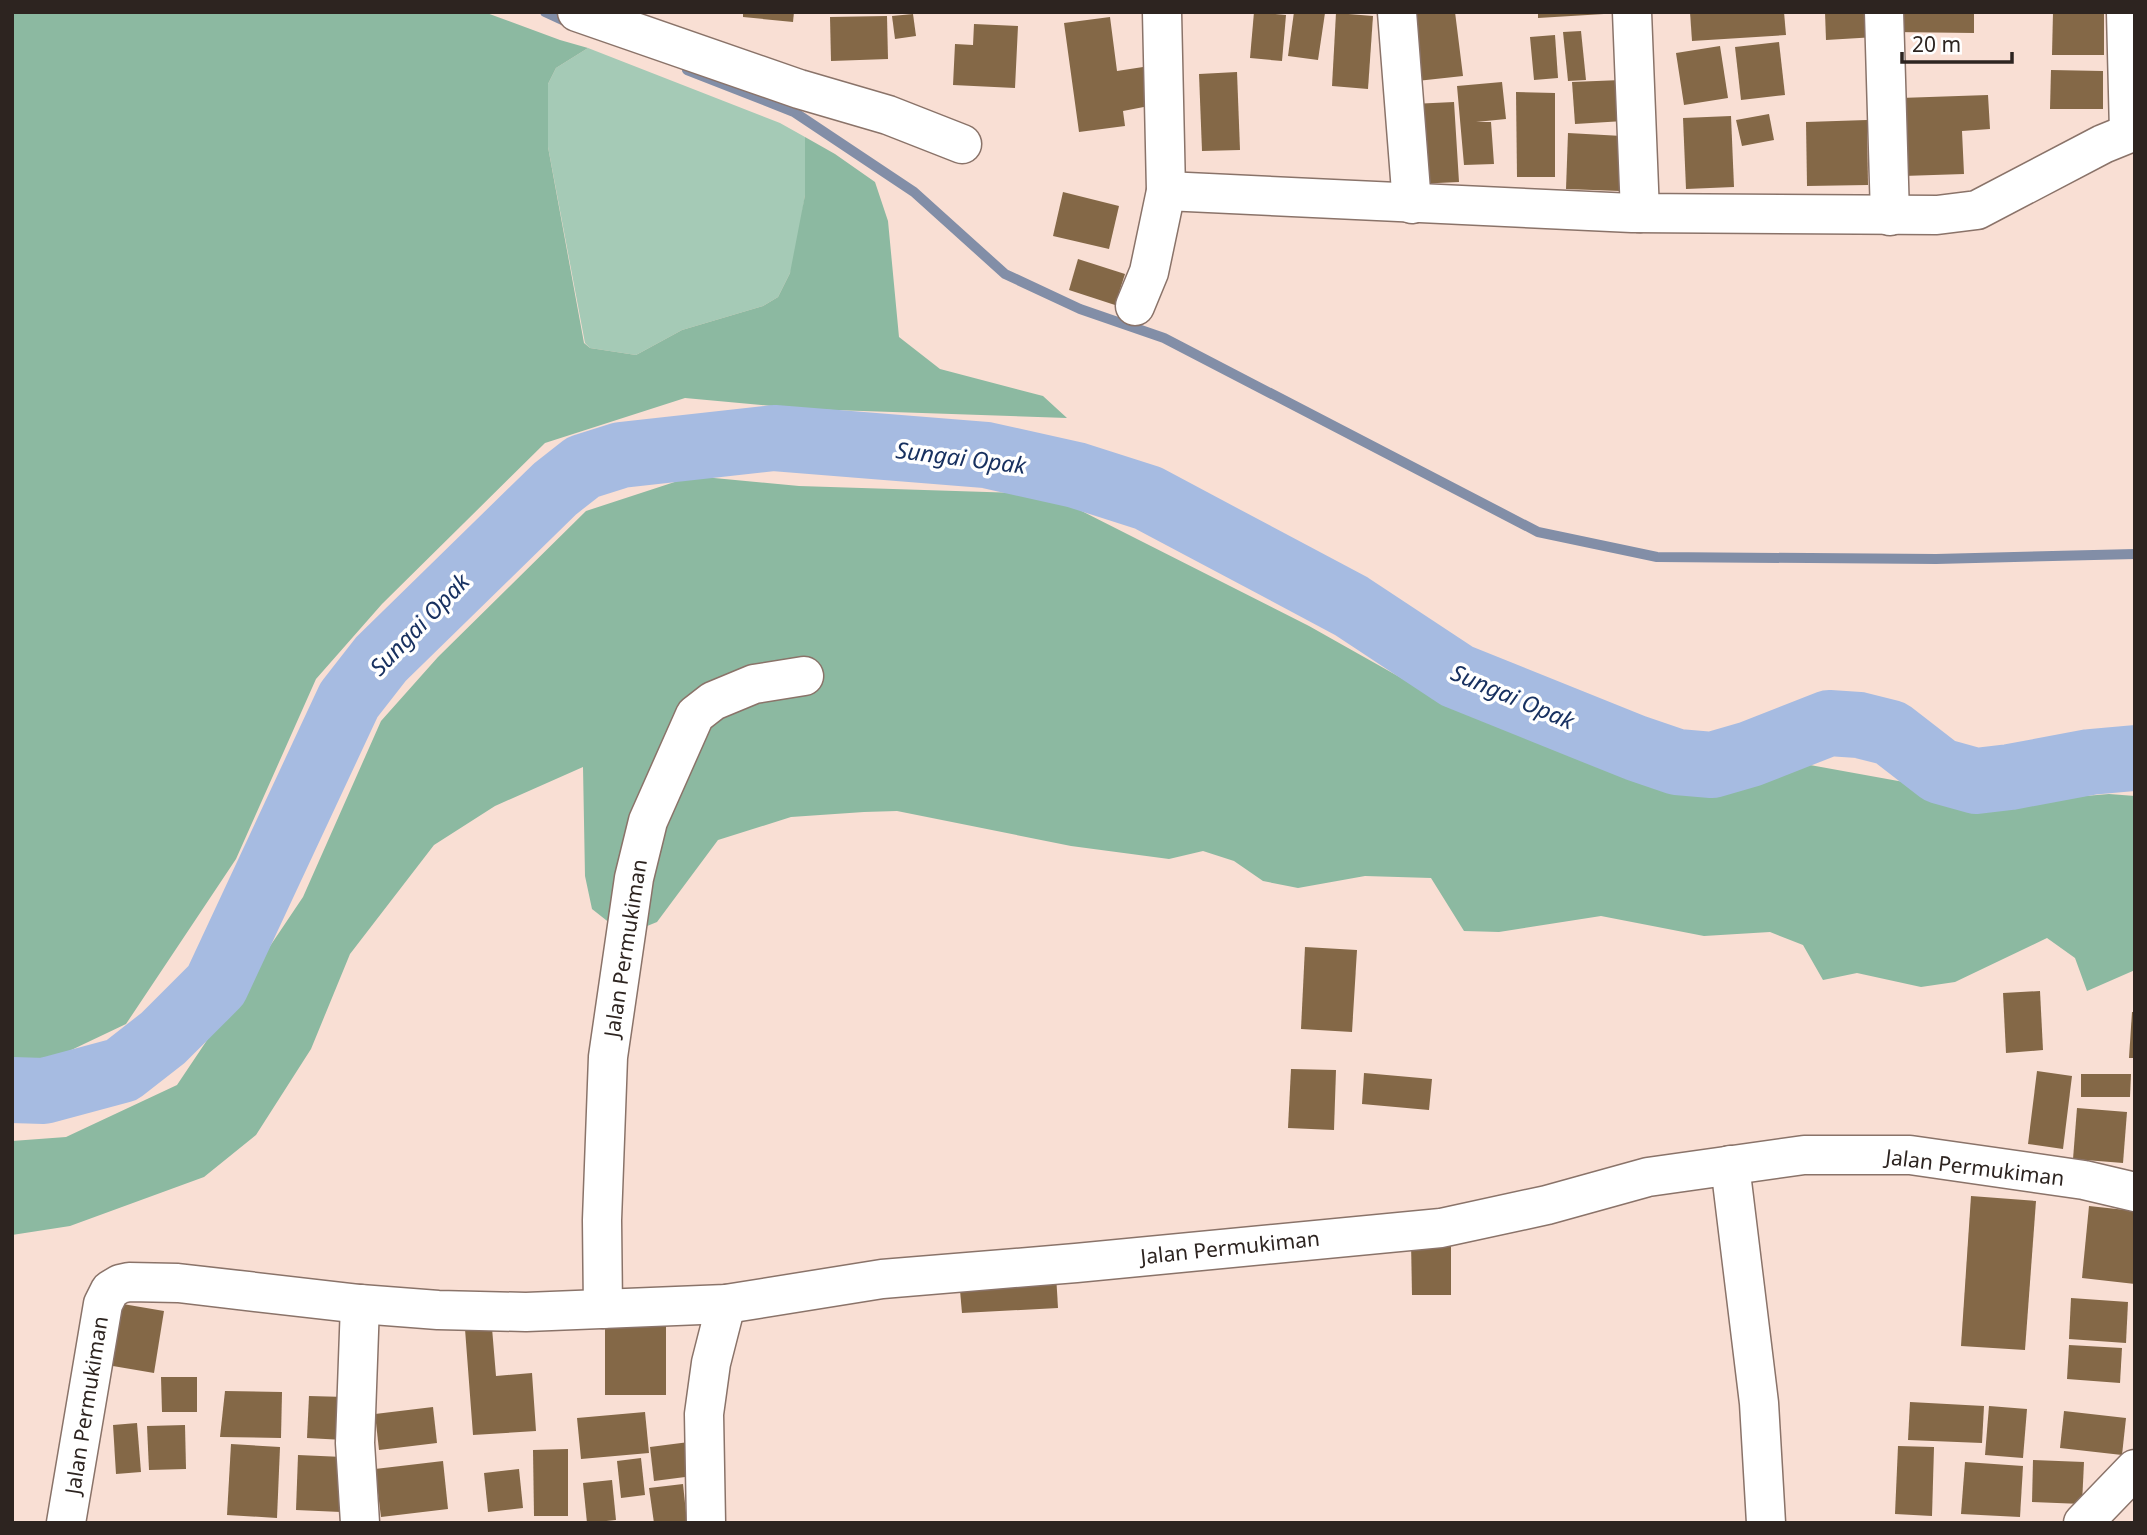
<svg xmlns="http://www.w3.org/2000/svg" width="2147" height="1535" viewBox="0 0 2147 1535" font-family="'Noto Sans',sans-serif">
<rect width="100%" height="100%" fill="#f9dfd4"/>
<path fill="#a5cab6" d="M588,48L780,123L805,137V195L794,265L778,297L763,306L682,330L636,355L590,348L585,343L548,147V84L556,68Z"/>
<g fill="#8cb9a1">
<path d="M12,12H484L560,40L588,48L556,68L548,84V147L584,343L590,348L636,355L682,330L763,306L778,297L790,273L805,195V137L835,154L875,182L888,221L899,337L940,369L1043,396L1067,418L804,409L685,398L545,443L382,604L316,679L236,859L126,1024L46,1062L12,1064Z"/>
<path d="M693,476L799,486L1048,494L1309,626L1435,697L2014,802L2109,794L2135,796V970L2087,991L2075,958L2047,938L1955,982L1921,987L1857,973L1823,980L1803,945L1770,932L1704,936L1601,916L1499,932L1464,931L1431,878L1365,876L1298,888L1263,881L1234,861L1203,851L1169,859L1071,846L897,811L864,812L791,817L718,840L657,922L625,935L592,909L585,876L583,767L495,806L434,845L350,954L311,1049L256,1135L204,1177L70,1226L12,1235V1141L66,1137L177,1085L303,897L381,721L438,657L586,511Z"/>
</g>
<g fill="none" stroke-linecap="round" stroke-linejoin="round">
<g stroke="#828ea7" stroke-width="10">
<path d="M545,12L571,24"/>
<path d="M687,70L794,112L914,192L1005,274L1080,309L1164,338L1538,532L1657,557L1936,559L2135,554"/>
</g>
<path stroke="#a6bbe1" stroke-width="66" d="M12,1090L44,1091L122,1070L163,1038L216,985L349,700L381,659L555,489L583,467L621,455L774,438L986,455L1076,475L1148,498L1351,606L1457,676L1636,748L1677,762L1712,765L1750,754L1829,723L1859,725L1891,733L1940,771L1976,781L2010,777L2090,762L2135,758"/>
</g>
<g fill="#846847">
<path d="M743,12H794L793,22L743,17Z"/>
<path d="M1254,12L1286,15L1282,61L1250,58Z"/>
<path d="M1294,12L1325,13L1318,60L1288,56Z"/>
<path d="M1415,12H1455L1463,76L1417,81Z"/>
<path d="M1538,12H1604V14L1538,18Z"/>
<path d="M1690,12H1784L1786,35L1692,41Z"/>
<path d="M1825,12H1875L1876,37L1826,40Z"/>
<path d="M1893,12H1974V33L1893,32Z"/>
<path d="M2053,12H2104V55H2052Z"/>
<path d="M1336,13L1373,16L1368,89L1332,86Z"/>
<path d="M913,14L916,36L895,39L892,16Z"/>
<path d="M887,16L888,59L831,61L830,17Z"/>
<path d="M1110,17L1117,71L1143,67L1149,106L1123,111L1125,126L1079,132L1064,23Z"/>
<path d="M974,24L1018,26L1015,88L953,85L955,44L973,45Z"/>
<path d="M1581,31L1586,80L1568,81L1563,32Z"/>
<path d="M1555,35L1558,78L1534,80L1530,37Z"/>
<path d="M1779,42L1785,95L1741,100L1735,47Z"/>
<path d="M1720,46L1728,98L1684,105L1676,53Z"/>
<path d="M2051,70L2103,71V109H2050Z"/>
<path d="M1237,72L1240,150L1202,151L1199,74Z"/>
<path d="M1621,80L1624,121L1575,124L1572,82Z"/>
<path d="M1502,82L1506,119L1476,122H1491L1494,164L1464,165L1457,86Z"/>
<path d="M1516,92L1555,93V177H1517Z"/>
<path d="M1988,95L1990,129L1962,131L1964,174L1903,176L1900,98Z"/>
<path d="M1454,102L1459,182L1416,184L1412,104Z"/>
<path d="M1769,114L1774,140L1742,146L1736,120Z"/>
<path d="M1731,116L1734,187L1686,189L1683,118Z"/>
<path d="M1867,120L1868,185L1807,186L1806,122Z"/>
<path d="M1568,133L1622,136L1620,191L1566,189Z"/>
<path d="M1063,192L1119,206L1109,249L1053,236Z"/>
<path d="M1078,259L1125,274L1115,305L1069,290Z"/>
<path d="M1305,947L1357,950L1352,1032L1301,1029Z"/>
<path d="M2040,991L2043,1050L2006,1053L2003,993Z"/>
<path d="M2132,1012H2135V1058H2129Z"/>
<path d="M1291,1069L1336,1070L1334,1130L1288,1128Z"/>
<path d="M2037,1071L2072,1076L2063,1149L2028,1144Z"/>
<path d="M1364,1073L1432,1079L1429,1110L1362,1104Z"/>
<path d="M2081,1074H2131L2130,1097H2081Z"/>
<path d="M2077,1108L2127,1112L2123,1163L2073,1159Z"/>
<path d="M1971,1196L2036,1201L2025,1350L1961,1346Z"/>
<path d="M2089,1206L2135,1211V1284L2082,1278Z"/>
<path d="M1411,1241H1451V1295H1412Z"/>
<path d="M1056,1274L1058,1308L962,1313L959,1279Z"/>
<path d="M2071,1298L2128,1302L2126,1343L2069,1339Z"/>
<path d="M117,1303L164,1311L154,1373L107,1365Z"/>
<rect x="605" y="1314" width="61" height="81"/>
<path d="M492,1328L496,1376L532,1373L536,1431L473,1435L465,1329Z"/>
<path d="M2069,1345L2122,1348L2120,1383L2067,1379Z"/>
<path d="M161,1377H197V1412H162Z"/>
<path d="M225,1391L282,1392L281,1438L220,1437Z"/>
<path d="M309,1396L346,1397L344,1440L307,1438Z"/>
<path d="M1910,1402L1984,1406L1982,1443L1908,1440Z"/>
<path d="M1989,1406L2027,1409L2023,1458L1985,1455Z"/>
<path d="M433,1407L437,1443L379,1450L375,1414Z"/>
<path d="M2064,1411L2126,1418L2122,1455L2060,1448Z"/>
<path d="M645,1412L649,1453L581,1459L577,1418Z"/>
<path d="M137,1423L141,1472L116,1474L113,1425Z"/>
<path d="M185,1425L186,1469L149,1470L147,1426Z"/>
<path d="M689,1442L693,1476L654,1481L650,1447Z"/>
<path d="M231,1444L280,1447L277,1518L227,1515Z"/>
<path d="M1898,1446L1934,1447L1932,1516L1895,1514Z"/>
<path d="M568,1449V1516H534L533,1450Z"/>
<path d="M298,1455L343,1457L341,1512L296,1510Z"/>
<path d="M641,1458L645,1495L621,1498L617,1461Z"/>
<path d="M2033,1460L2084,1462L2082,1504L2032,1502Z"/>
<path d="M443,1461L448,1509L381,1517L375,1469Z"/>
<path d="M1965,1462L2023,1466L2020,1517L1961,1514Z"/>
<path d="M519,1469L523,1508L488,1512L484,1473Z"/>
<path d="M612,1480L616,1520L587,1523L583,1483Z"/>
<path d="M683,1484L687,1522L654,1523L649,1488Z"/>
</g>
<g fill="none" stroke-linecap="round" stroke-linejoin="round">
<g stroke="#8a7369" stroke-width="41">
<g id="minor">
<path d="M577,12L799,89L888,115L962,144"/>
<path d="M1397,12L1412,204"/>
<path d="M1632,12L1640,213"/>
<path d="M1884,12L1890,216"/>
<path d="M2126,12L2129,132"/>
<path d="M1166,191L1632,213L1937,215L1977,210L2103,144L2135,131"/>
<path d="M1135,306L1149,272L1166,191L1162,12"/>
<path d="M1730,1165L1759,1403L1766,1523"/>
<path d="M360,1304L355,1443L360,1523"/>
<path d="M603,1309L602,1220L608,1057L634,878L648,821L695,715L713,701L754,684L804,676"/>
<path d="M66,1523L103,1304L110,1290L120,1284L129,1282L178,1283L360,1304L438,1310L526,1312L726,1304L882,1279L1076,1263L1441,1228L1547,1205L1648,1177L1804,1155H1910L2084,1180L2135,1192"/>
<path d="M706,1523L704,1414L711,1363L726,1304"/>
<path d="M2083,1523L2135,1469"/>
</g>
</g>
<use href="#minor" stroke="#fff" stroke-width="38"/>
</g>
<g text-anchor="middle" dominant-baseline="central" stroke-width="7" stroke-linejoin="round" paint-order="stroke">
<g font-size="21" fill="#2d2420" stroke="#fff">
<text transform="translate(625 948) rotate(-81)">Jalan Permukiman</text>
<text transform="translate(1975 1167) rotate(7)">Jalan Permukiman</text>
<text transform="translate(1230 1247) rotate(-6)">Jalan Permukiman</text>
<text transform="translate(86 1405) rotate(-81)">Jalan Permukiman</text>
</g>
<g font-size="23" font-style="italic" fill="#183160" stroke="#fff">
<text transform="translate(961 457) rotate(7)">Sungai Opak</text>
<text transform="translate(419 624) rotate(-46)">Sungai Opak</text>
<text transform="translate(1513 696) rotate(23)">Sungai Opak</text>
</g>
</g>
<rect width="2147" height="1535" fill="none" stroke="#2d2420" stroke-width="28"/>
<path d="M1902 52v10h110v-10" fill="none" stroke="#2d2420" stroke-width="3.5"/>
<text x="1912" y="52" font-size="21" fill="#2d2420" stroke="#ffffff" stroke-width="5" paint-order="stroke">20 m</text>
</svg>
